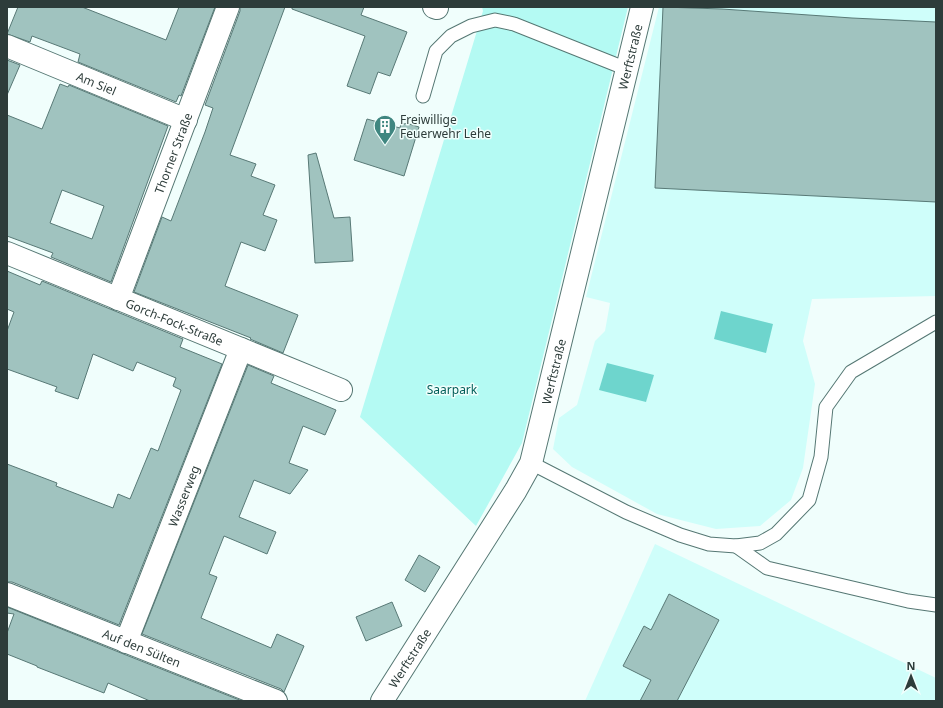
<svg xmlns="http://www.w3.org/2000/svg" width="943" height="708" viewBox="0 0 943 708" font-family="'Noto Sans',sans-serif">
<rect width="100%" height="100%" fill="#f0fefc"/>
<g fill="#cffefa">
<path d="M659,7H936V296L812,299L803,341L815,384L803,468L791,500L760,526L716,529L657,514L572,467L553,449L559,418L577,405L595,341L605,331L610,303L586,297Z"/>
<path d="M655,544L936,678V701H585Z"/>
</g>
<path fill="#b4faf3" d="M482,7H628L522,443L476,526L360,417L483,11Z"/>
<g fill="#6ed5cd">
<path d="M721,311L773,324L766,353L714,339Z"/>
<path d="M607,363L654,375L646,402L599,390Z"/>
</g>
<g fill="#a0c3bf" stroke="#587976" fill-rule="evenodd">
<path d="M18,7H82L166,40L179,7H215L181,96L179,95L176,102L78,62L80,54L32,36L30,42L7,34Z"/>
<path d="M240,7H285L230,155L256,164L251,176L275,185L263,215L277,220L265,251L241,242L225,286L298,315L283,353L250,339L251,338L134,292L162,217L171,221L205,132L213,108L205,105L240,11Z"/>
<path d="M292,7H364L361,15L407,32L390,76L378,72L370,94L347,86L365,36L292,9Z"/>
<path d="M663,7L722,9L852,18L936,22V202L655,188Z"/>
<path d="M7,60L20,65L7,95Z"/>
<path d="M60,84L68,87L69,85L168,126L111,282L51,257L53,253L7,236V115L42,129ZM62,190L104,206L92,239L50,223Z"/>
<path d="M367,119L400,128L401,123L405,124L406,123L419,127L404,176L354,160Z"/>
<path d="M316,153L334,218L350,217L353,261L315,263L308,155Z"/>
<path d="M7,271L40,285L42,281L183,339L180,347L222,364L119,625L12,582H7V464L57,483L56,486L113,508L118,494L130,499L151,448L158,451L181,390L173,386L176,378L137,362L133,371L93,354L78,399L55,391L57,387L7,369V331L14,312L7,309Z"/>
<path d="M248,365L274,376L271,383L336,410L325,435L303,426L289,463L308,470L290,494L254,480L239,517L276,532L267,554L224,536L209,574L217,577L201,618L271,648L277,634L304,646L284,692L281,689L142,634Z"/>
<path d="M419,555L440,567L425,592L405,580Z"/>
<path d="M669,594L719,620L677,701H640L651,680L623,666L644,626L651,630Z"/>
<path d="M392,602L402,626L366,641L356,617Z"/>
<path d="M7,607L121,653L242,701H150L108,683L104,693L37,667V666L7,654V633L14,614L7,613Z"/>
</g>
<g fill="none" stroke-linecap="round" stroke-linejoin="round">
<g stroke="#557773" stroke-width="15">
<g id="service">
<path d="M423,96L436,51L451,36L471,26L495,20L514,24L627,69"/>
<path d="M531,463L626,512L680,535L709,544L736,546L760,543L776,534L809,500L821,457L826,407L851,372L936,322"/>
<path d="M736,546L767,568L908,601L936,605"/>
</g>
</g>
<g stroke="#557773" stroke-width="24">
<g id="minor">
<path d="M434,7L437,8"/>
<path id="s1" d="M7,46L186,120"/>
<path id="s2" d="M7,253L341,390"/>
<path id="s3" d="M118,299L228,7"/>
<path id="s4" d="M7,594L276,701"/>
<path id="s5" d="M126,642L241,349"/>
<path id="s6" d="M382,701L516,490L531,463L642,7"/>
</g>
</g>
<use href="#service" stroke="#fff" stroke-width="13"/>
<use href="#minor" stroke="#fff" stroke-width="22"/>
</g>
<defs>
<g id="building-pin" transform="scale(1.15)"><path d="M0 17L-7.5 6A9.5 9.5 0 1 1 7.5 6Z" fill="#3f8680" stroke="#f0fefc"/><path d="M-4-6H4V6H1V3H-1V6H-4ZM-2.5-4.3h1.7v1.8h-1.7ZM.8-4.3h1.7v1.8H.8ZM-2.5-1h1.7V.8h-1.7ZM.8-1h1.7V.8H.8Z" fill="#fff"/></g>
</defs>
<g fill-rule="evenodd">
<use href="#building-pin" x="385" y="126"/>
</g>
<g text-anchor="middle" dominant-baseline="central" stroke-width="3" stroke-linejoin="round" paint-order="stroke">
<g font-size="12" fill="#2d3c3a" stroke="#f0fefc">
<text stroke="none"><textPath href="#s6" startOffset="699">Werftstraße</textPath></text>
<text stroke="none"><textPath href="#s1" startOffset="97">Am Siel</textPath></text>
<text stroke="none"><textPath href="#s3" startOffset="156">Thorner Straße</textPath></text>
<text stroke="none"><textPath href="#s2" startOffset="181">Gorch-Fock-Straße</textPath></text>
<text stroke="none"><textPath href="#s6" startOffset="375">Werftstraße</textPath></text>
<text stroke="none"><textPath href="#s5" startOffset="157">Wasserweg</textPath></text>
<text stroke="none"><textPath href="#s4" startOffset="145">Auf den Sülten</textPath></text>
<text stroke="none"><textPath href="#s6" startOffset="51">Werftstraße</textPath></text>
</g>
<g font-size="12" fill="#2d3c3a" stroke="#f0fefc" text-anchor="start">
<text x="400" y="119">Freiwillige<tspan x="400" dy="14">Feuerwehr Lehe</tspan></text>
</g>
<g font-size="12" fill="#005e59" stroke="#f0fefc">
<text x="452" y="389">Saarpark</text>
</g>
</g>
<rect width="943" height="708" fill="none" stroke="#2d3c3a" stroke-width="16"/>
<g transform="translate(911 676)" stroke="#f0fefc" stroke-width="3" paint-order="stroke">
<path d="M0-3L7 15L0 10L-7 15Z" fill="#2d3c3a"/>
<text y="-6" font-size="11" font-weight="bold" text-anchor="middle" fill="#2d3c3a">N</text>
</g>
</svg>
